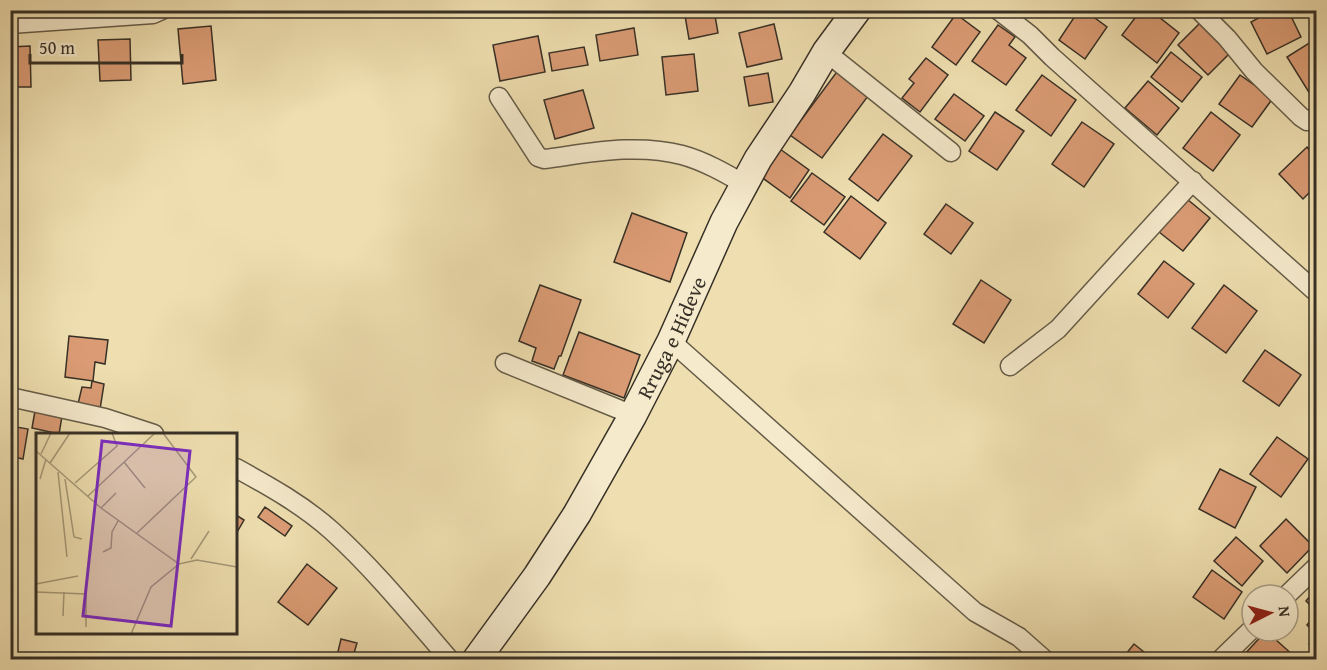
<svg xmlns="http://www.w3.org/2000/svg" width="1327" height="670" viewBox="0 0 1327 670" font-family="'Gentium Book Plus',serif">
<rect width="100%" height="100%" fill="#efdfb0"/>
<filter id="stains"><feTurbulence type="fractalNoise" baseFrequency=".00333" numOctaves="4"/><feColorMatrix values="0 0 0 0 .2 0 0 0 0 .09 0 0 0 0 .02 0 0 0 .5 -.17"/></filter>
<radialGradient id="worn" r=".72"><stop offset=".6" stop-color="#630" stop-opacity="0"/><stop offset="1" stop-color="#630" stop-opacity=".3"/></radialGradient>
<g fill="#db9c75" stroke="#373026" stroke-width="1.5">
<path d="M684,10H714L718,33L689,39Z"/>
<path d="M734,10H770V13L735,17Z"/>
<path d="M1079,10H1084L1107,27L1085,59L1059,40Z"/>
<path d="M1141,10H1150L1179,33L1157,63L1122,35Z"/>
<path d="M1273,10H1288L1301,37L1267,54L1251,22Z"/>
<rect x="1312" y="10" width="4" height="27"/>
<path d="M956,14L980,32L956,65L932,47Z"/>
<path d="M1200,23L1230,53L1208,75L1178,45Z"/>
<path d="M774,24L782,59L747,67L739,33Z"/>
<path d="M998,25L1015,37L1009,45L1026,58L1006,85L972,61Z"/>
<path d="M211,26L216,80L183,84L178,29Z"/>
<path d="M634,28L638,55L600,61L596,35Z"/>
<path d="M538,36L545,72L500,81L493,45Z"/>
<path d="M130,39L131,80L100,81L98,40Z"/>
<path d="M1314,40L1316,44V90L1310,94L1287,57Z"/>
<path d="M30,46L31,87H10V47Z"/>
<path d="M584,47L588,65L552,71L549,53Z"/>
<path d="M1171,52L1202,77L1182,102L1151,77Z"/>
<path d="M694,54L698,91L666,95L662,57Z"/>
<path d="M926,58L948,75L920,112L902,98L914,83L909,79Z"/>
<path d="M839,69L871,92L822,158L790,135Z"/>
<path d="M768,73L773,102L749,106L744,77Z"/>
<path d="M1042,75L1076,100L1051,136L1016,110Z"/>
<path d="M1240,75L1273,98L1252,127L1219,104Z"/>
<path d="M1148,81L1179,108L1157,135L1125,108Z"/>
<path d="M583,90L594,128L555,139L544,100Z"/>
<path d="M954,94L984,116L965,141L935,119Z"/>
<path d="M995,112L1024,131L997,170L969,151Z"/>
<path d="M1211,112L1240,135L1213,171L1183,148Z"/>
<path d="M1082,122L1114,144L1084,187L1052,164Z"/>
<path d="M883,134L912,156L878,201L849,179Z"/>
<path d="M1307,147L1316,158V186L1303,199L1279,174Z"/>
<path d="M780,149L809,170L790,198L760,176Z"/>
<path d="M812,173L845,197L824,225L791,201Z"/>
<path d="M851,196L886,223L860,259L824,232Z"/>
<path d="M1187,199L1210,218L1183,251L1159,232Z"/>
<path d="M946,204L973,223L951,254L924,234Z"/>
<path d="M632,213L687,233L670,282L614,262Z"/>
<path d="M10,238L13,267H10Z"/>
<path d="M1164,261L1194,284L1168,318L1138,294Z"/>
<path d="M981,280L1011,300L984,343L953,324Z"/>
<path d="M540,285L581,300L561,356H559L554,369L532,361L536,348L519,341Z"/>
<path d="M1224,285L1257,311L1226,353L1192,328Z"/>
<path d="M579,332L640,355L624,398L563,375Z"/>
<path d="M69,336L108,340L105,364L95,362L93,381L65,377Z"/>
<path d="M1265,350L1301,375L1279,406L1243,381Z"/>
<path d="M92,381L104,384L100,409L78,404L82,387L91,388Z"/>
<path d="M35,411L62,416L59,434L32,428Z"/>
<path d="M10,421L17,422L16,427L28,429L23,459L10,456Z"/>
<path d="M1277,437L1308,459L1281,497L1250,474Z"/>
<path d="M1220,469L1256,487L1235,528L1199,509Z"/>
<path d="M265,507L292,526L285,536L258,517Z"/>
<path d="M236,515L244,520L236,534Z"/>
<path d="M1286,519L1313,546L1287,573L1260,546Z"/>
<path d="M1236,537L1263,561L1242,586L1214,561Z"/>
<path d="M307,564L337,588L308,625L278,602Z"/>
<path d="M1212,570L1242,592L1224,619L1193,597Z"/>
<path d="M1316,589V611L1306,601Z"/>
<path d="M1316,614V634L1307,625Z"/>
<path d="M1266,631L1294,656L1291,660H1245L1242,657Z"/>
<path d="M1316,636V650L1309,644Z"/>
<path d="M341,639L357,643L352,660H336Z"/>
<path d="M1134,644L1154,660H1121Z"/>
</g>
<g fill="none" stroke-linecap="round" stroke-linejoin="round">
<g stroke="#655c48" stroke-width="21">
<g id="minor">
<path d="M998,10L1030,35L1052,57L1316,292"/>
<path d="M1199,10L1227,38L1254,71L1301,117L1307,121L1316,117"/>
<path d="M10,24L153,14L162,10"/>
<path d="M826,52L951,152"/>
<path d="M499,97L538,157L544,159C590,153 636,143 682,155C704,161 725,173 744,184"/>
<path d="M671,341L975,612L1019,637L1045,660"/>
<path d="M505,363L633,415"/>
<path d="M1010,366L1058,329L1193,181"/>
<path d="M10,397L105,418L154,434"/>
<path d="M236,468C269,486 303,505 332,531C375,570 412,616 450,660"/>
<path d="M1287,595L1316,567"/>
<path d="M1220,660L1252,629"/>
</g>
</g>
<g stroke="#373026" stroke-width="30">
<g id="secondary">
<path id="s1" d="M476,660L537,576L577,514L633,415L671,341L724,222L758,159L802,93L826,52L857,10"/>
</g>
</g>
<use href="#minor" stroke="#f5eacc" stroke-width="18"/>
<use href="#secondary" stroke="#f5eacc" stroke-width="27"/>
</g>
<g text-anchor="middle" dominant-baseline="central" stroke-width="6" stroke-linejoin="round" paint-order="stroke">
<g font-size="21" fill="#373026" stroke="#f5eacc">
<text stroke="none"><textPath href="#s1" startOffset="378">Rruga e Hideve</textPath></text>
</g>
</g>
<g transform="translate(36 433)">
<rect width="201" height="201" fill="#efdfb0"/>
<path fill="none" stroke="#a59979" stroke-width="1.5" d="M0,18L65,75L143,131L161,127L201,134M5,21L15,0M88,29L109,55M14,30L34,0M22,39L31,124M4,46L10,26M29,46L38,104L46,106M39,50L81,13L76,0M52,63L119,0M65,75L80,60M101,100L160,44L127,0M67,119L75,115L76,99L82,88M155,126L173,98M0,151L42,143M0,159L50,161V194M27,183L28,159M95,201L115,154L143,131"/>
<path fill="#7b2cbf" fill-opacity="0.15" stroke="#7b2cbf" stroke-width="3" d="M66,8L154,18L135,193L47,183Z"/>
<rect width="201" height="201" fill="none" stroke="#373026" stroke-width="3"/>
</g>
<rect width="1327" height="670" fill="none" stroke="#efdfb0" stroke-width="36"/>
<rect x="12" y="12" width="1303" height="646" fill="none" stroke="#373026" stroke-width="3"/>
<rect x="18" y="18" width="1291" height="634" fill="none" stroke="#373026" stroke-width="1.5"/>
<g transform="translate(1270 613) rotate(84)"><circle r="28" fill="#f5eacc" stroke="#a9a08a" stroke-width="1.5"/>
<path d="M0-4.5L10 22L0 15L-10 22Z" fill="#8f2418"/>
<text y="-9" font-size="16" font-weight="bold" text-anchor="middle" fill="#373026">N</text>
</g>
<path d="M30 54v9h152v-9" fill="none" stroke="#373026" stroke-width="3"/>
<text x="39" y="54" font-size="18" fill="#373026" stroke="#f5eacc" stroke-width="4.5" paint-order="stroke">50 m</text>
<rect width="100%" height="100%" filter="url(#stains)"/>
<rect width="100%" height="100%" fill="url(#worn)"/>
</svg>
